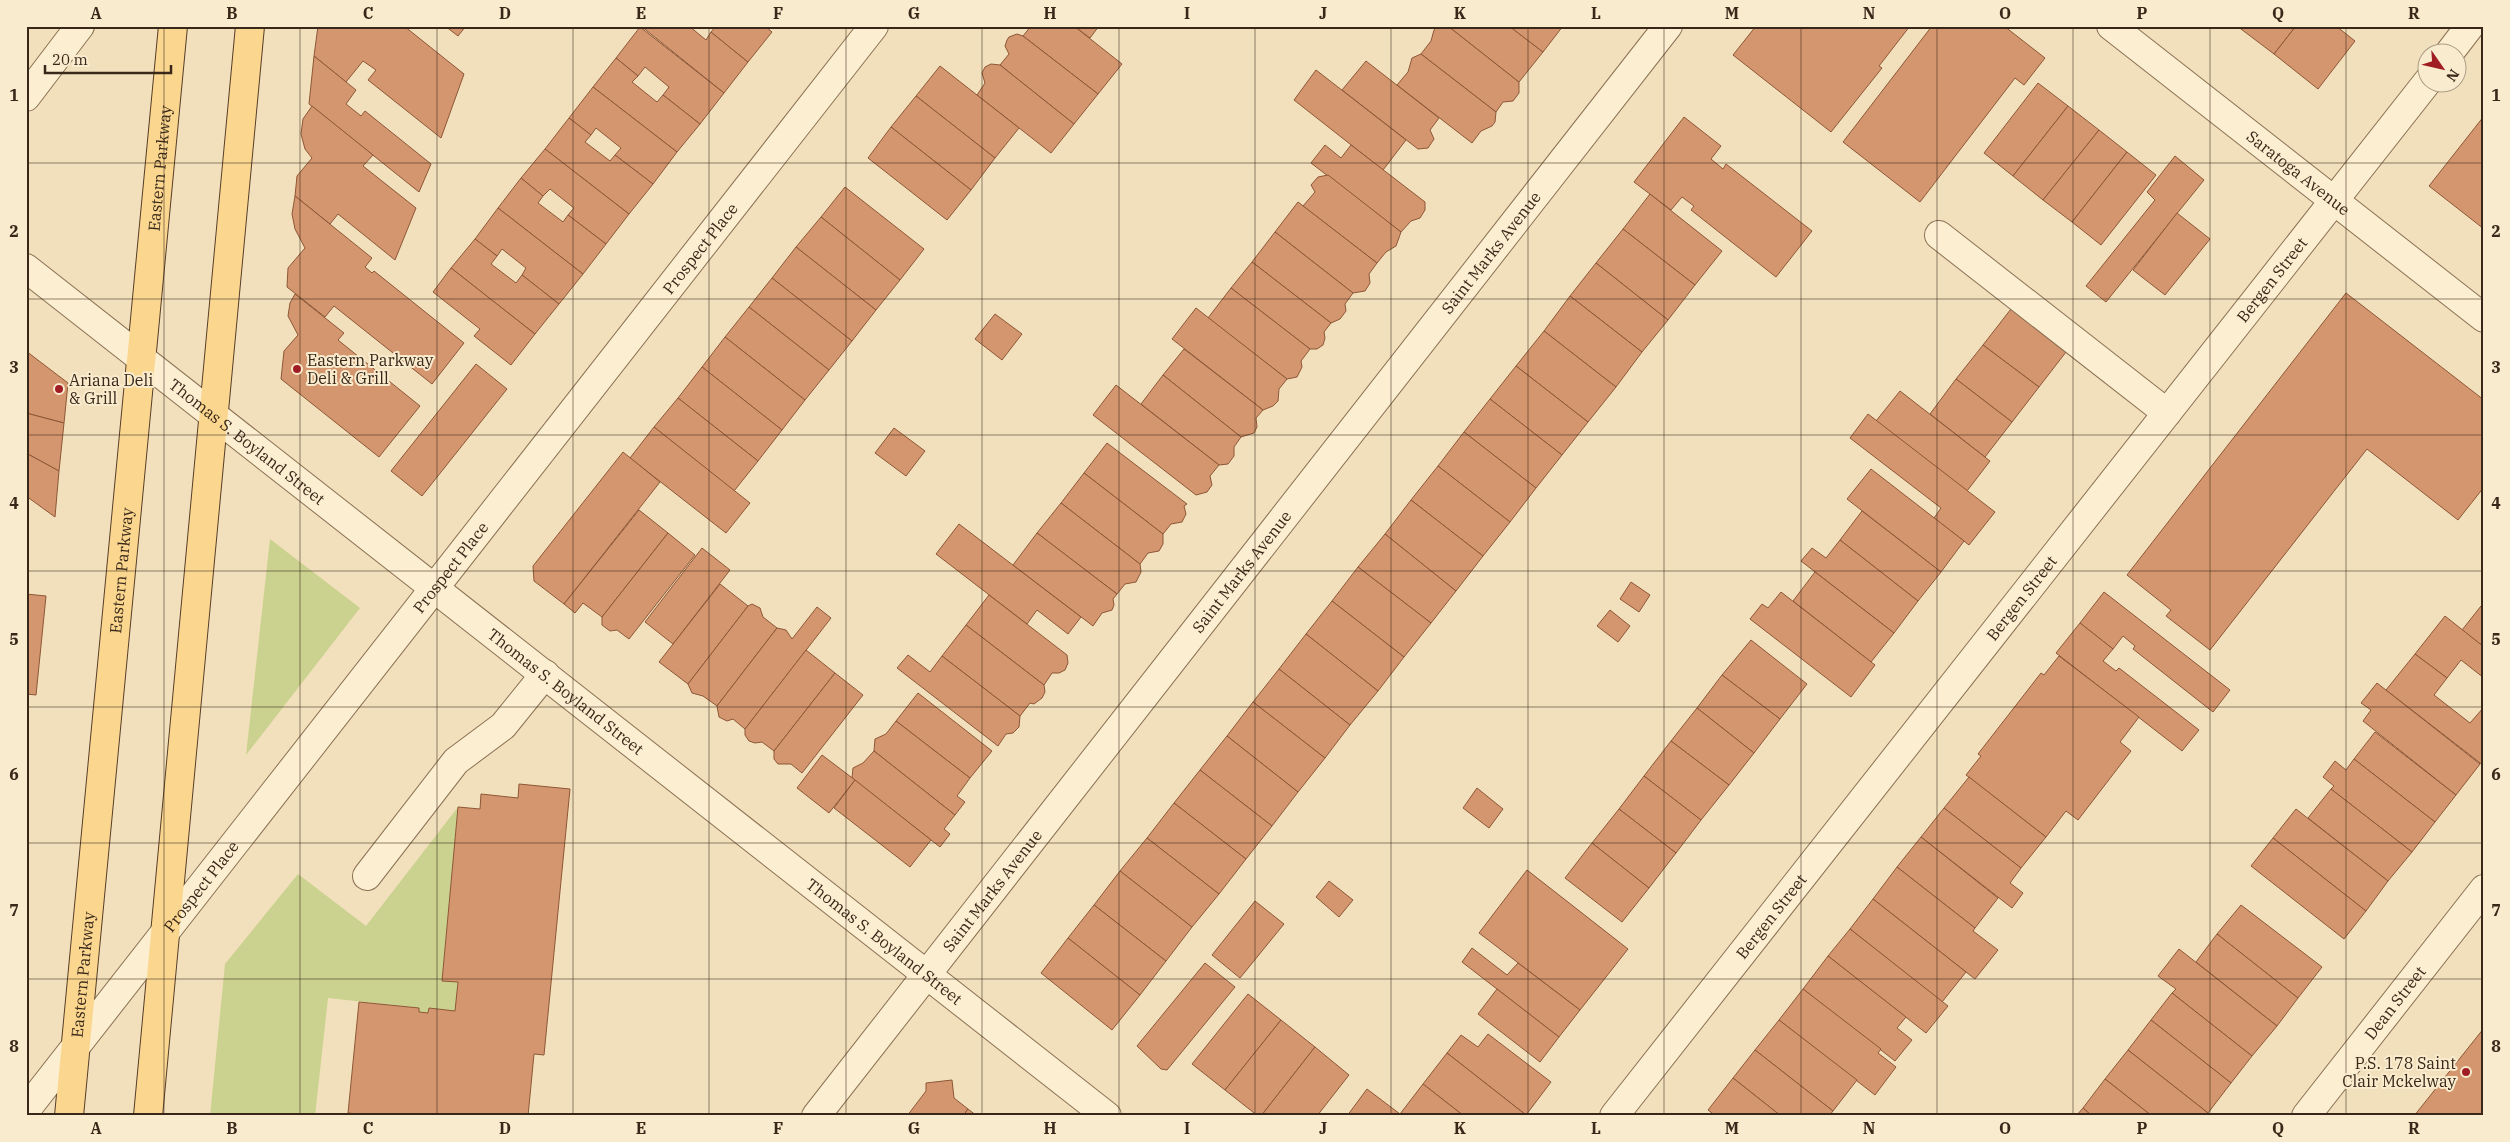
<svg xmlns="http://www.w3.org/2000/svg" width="2510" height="1142" viewBox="0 0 2510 1142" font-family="'IBM Plex Serif',serif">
<rect width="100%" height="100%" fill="#f2e0bc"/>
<g fill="#cbd18f">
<path d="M270,539L360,608L246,755Z"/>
<path d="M458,807L442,980L458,982L455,1011L429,1008L428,1013L419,1012V1008L328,998L315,1116H210L225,964L298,874L366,926Z"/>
</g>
<g fill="#d4966e" stroke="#8d5737">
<path d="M318,26H404L464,74L441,138L368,80L376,70L363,61L346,82L314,56Z"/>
<path d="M445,26H466L458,36Z"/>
<path d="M641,26H689L706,40L711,32L748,62L724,93Z"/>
<path d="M716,26H765L772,32L748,62L711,32Z"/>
<path d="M1031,26H1074L1122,64L1098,94L1023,36Z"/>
<path d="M1074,26H1099L1090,38Z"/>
<path d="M1438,26H1448L1519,82V93L1513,101L1503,102L1496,112L1421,54L1431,41L1434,30Z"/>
<path d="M1448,26H1509L1543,52L1519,82Z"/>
<path d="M1509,26H1563L1543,52Z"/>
<path d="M1756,26H1910L1879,66L1882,68L1831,132L1733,55Z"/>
<path d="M1932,26H2004L2045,58L2024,85L2015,78L1920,202L1843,142Z"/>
<path d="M2237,26H2296L2274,54Z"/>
<path d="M2296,26H2336L2355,41L2318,89L2274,54Z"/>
<path d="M640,27L724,93L700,124L663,95L669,87L645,67L638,76L616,58Z"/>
<path d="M1017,34L1023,36L1098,94L1074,124L1000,65L1009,54L1005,46L1007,40L1009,37Z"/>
<path d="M1421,54L1496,112L1495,122L1492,126L1481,131L1472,143L1397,85L1408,72L1412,58Z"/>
<path d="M314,56L356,90L346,104L361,116L365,111L431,164L419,192L309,104Z"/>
<path d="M616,58L638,76L632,82L657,102L663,95L700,124L677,152L593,87Z"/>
<path d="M1366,61L1439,118L1430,130L1434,139L1428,148L1418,149L1342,90Z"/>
<path d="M991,64L1000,65L1074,124L1051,153L977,95L985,83L982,73L985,67Z"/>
<path d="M940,66L1019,128L995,158L916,96Z"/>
<path d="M1316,70L1406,140L1383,170L1294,100Z"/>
<path d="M2038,83L2068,106L2013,176L1984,153Z"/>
<path d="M593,87L677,152L653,184L615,155L621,148L596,128L591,135L569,118Z"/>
<path d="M916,96L995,158L971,190L891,127Z"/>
<path d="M312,106L373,155L363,166L416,208L395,260L338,214L330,224L295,196L297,176L312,158L305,149L301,134L303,119Z"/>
<path d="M2068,106L2099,130L2043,200L2013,176Z"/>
<path d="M2484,116V229L2429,186Z"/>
<path d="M1684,117L1721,146L1711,159L1723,169L1726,164L1812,231L1776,277L1691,210L1694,206L1682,197L1671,210L1634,182Z"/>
<path d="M569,118L591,135L585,142L610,161L615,155L653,184L629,214L545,149Z"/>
<path d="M891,127L971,190L947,220L868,158Z"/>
<path d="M2099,130L2127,152L2072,222L2043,200Z"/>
<path d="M1325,145L1341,158L1351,145L1425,202V210L1420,218L1411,221L1401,232L1311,163Z"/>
<path d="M545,149L629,214L606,244L568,215L574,208L550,189L543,196L521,178Z"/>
<path d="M2127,152L2156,175L2101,245L2072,222Z"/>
<path d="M2175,156L2204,180L2106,302L2086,286L2155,200L2147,192Z"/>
<path d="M1328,175L1401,232L1396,246L1386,252L1377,263L1303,206L1315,192L1311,185L1318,177Z"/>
<path d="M521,178L543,196L538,203L563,222L568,215L606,244L583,274L498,208Z"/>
<path d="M845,187L924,249L900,280L821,217Z"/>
<path d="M1650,194L1722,251L1695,285L1623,229Z"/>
<path d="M295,196L372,258L365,267L372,273L374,271L464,343L432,384L334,306L325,317L287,287L288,268L305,248L295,229L292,214Z"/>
<path d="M1298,202L1377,263L1369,274L1370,283L1365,291L1353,293L1275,232Z"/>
<path d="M498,208L583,274L559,304L522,275L526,268L502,249L497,256L475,239Z"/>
<path d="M2177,213L2210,239L2165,295L2133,270Z"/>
<path d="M821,217L900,280L876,310L796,247Z"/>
<path d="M1623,229L1695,285L1668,320L1596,263Z"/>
<path d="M1275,232L1353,293L1345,304L1346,311L1340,319L1331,323L1252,262Z"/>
<path d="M475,239L497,256L491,264L516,283L522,275L559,304L535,334L451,268Z"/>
<path d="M796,247L876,310L852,341L772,278Z"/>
<path d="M1252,262L1331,323L1324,332L1325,338L1323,345L1317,349H1310L1231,288Z"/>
<path d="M1596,263L1668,320L1642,352L1570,296Z"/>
<path d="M451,268L535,334L511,365L474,336L480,329L433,292Z"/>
<path d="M772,278L852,341L829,370L749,307Z"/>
<path d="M1231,288L1310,349L1301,361L1302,367L1297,377L1287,379L1208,318Z"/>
<path d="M2346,293L2484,400V487L2458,520L2367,449L2210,650L2166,616L2171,610L2127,575Z"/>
<path d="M295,294L344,333L338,340L420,406L379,457L281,379L284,351L298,335L288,316L290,303Z"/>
<path d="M1570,296L1642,352L1616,387L1544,331Z"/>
<path d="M749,307L829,370L805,400L725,337Z"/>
<path d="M1196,308L1287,379L1279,389L1278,401L1273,406L1263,410L1172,339Z"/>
<path d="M2011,309L2066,352L2039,387L1983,345Z"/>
<path d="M995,314L1022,334L1002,360L975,339Z"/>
<path d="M1544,331L1616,387L1588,422L1516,366Z"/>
<path d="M725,337L805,400L782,430L702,367Z"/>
<path d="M1983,345L2039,387L2012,422L1956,379Z"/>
<path d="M1184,349L1263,410L1256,418L1257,427L1254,433L1241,437L1163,375Z"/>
<path d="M26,351L68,383L64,423L26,413Z"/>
<path d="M476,364L507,389L422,496L391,471Z"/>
<path d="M1516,366L1588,422L1562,455L1490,399Z"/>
<path d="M702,367L782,430L758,461L678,398Z"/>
<path d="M1163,375L1241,437L1234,447V456L1228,464L1219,465L1141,404Z"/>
<path d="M1956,379L2012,422L1985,457L1930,414Z"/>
<path d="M1116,385L1219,465L1210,476L1212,485L1207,492L1196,495L1093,415Z"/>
<path d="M1900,391L1990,461L1967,491L1876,421Z"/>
<path d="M678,398L758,461L734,491L654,427Z"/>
<path d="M1490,399L1562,455L1536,488L1464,432Z"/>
<path d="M26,413L64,423L59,471L26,453Z"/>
<path d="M1868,414L1995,512L1969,545L1934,518L1941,508L1850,438Z"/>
<path d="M654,427L750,503L726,533L630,458Z"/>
<path d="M894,428L925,451L906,476L875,453Z"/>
<path d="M1464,432L1536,488L1510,522L1438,466Z"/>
<path d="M1107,443L1187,504L1184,506L1186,514L1182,522L1171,524L1163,534L1084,473Z"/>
<path d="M623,452L660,482L564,604L534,581L533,566Z"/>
<path d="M26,453L59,471L55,517L26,496Z"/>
<path d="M1438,466L1510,522L1483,556L1411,500Z"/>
<path d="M1871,469L1964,541L1941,572L1847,499Z"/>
<path d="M1084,473L1163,534V544L1159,551L1148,553L1140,564L1061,503Z"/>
<path d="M1411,500L1483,556L1456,591L1385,534Z"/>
<path d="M1061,503L1140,564L1141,572L1136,582L1125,584L1117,594L1037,533Z"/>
<path d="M639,510L668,533L602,617L583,603L575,613L564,604Z"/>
<path d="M1862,511L1941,572L1918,601L1840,540Z"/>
<path d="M959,524L1081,617L1068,634L1037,610L1027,624L936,554Z"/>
<path d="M668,533L695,555L629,639L617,630L610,631L602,625V617Z"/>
<path d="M1037,533L1117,594L1113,599L1114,605L1112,610L1102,613L1093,626L1013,565Z"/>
<path d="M1385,534L1456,591L1431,623L1358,567Z"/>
<path d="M1840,540L1918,601L1894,633L1801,561L1812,548L1826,558Z"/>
<path d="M702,548L730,570L673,644L645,622Z"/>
<path d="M1358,567L1431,623L1404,657L1332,601Z"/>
<path d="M1815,572L1894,633L1871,662L1793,601Z"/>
<path d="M1631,582L1650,595L1639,612L1620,599Z"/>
<path d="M720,584L748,606L688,684L659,662Z"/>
<path d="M1781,592L1875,665L1851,697L1750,619L1762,604L1768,608Z"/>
<path d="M2104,592L2230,690L2213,712L2133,649L2135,646L2123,636L2113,649L2080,623Z"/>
<path d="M26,594L46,596L36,695L26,694Z"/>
<path d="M989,595L1067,655L1068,663L1065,670L1059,673H1052L1044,685L966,625Z"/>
<path d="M1332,601L1404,657L1378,691L1306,634Z"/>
<path d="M752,604L760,608L763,617L777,628L717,706L703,696L692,693L688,684L748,606Z"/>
<path d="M2481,606L2484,608V647L2462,630Z"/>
<path d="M817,607L831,618L745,729L733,719L727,721L719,717L717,706L777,628L786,630L792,639Z"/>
<path d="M1610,610L1630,626L1618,642L1597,626Z"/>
<path d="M2445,616L2484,647V678L2461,660L2447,678L2415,654Z"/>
<path d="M2080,623L2113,649L2103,661L2116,671L2119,668L2199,730L2182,751L2056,653Z"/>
<path d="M966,625L1044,685L1045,692L1042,698L1034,704L1030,703L1020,716L942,656Z"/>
<path d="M1306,634L1378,691L1350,725L1279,669Z"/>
<path d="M1751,640L1807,684L1780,719L1722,675Z"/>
<path d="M806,650L835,673L774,751L762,742L755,743L749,741L745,735V729Z"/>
<path d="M2415,654L2447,678L2434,695L2470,723L2484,707V766L2386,690Z"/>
<path d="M908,655L930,672L942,656L1020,716L1019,727L1013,733L1006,734L998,746L897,668Z"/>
<path d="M2059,656L2139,717L2120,742L2131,751L2078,820L2066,811L2046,837L1966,775L1981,756L1978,754L2041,673L2044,675Z"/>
<path d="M1279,669L1350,725L1325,758L1253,702Z"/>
<path d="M835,673L863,695L802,773L791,764H778L774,759V751Z"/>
<path d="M1722,675L1780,719L1754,753L1697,708Z"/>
<path d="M2377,683L2480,764L2456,795L2363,721L2371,710L2361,703Z"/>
<path d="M918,693L992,751L970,778L896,721Z"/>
<path d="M1253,702L1325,758L1298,792L1227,736Z"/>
<path d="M1697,708L1754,753L1729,785L1671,741Z"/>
<path d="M896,721L970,778L957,796L965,802L955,815L874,751L875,739L886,734Z"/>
<path d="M2375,732L2456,795L2435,822L2354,759Z"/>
<path d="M1227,736L1298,792L1272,826L1200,770Z"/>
<path d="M1671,741L1729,785L1701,820L1644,776Z"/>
<path d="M874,751L955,815L944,829L950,834L940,847L852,778L853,768L863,763Z"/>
<path d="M822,755L855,780L829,813L797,788Z"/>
<path d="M2354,759L2435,822L2412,852L2331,789L2334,786L2323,777L2335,761L2346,770Z"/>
<path d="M1200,770L1272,826L1246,859L1174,803Z"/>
<path d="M1644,776L1701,820L1676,853L1619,809Z"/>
<path d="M1969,777L2046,837L2021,868L1944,808Z"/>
<path d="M855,780L931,840L910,867L834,808Z"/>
<path d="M519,784L570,789L544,1055L534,1054L528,1116H377L348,1113L359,1002L419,1008V1012L428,1013L429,1008L455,1011L458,982L442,981L458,807L480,809L481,794L518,798Z"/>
<path d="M1477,788L1503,809L1489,828L1463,808Z"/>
<path d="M2331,789L2412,852L2388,881L2308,818Z"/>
<path d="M1174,803L1246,859L1219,894L1147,838Z"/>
<path d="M1944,808L2021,868L2010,883L2023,893L2012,908L1921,837Z"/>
<path d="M1619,809L1676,853L1649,888L1592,843Z"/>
<path d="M2296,809L2388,881L2366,911L2273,838Z"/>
<path d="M1921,837L1998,898L1975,928L1897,867Z"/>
<path d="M1147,838L1219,894L1192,927L1120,871Z"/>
<path d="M2273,838L2366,911L2344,939L2251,866Z"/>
<path d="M1592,843L1649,888L1622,922L1565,878Z"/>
<path d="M1897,867L1975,928L1973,931L1998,950L1975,979L1873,899Z"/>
<path d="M1527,870L1628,949L1580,1010L1479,933Z"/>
<path d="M1120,871L1192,927L1166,961L1094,905Z"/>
<path d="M1329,881L1353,900L1339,917L1316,897Z"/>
<path d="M1873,899L1966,972L1942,1002L1850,929Z"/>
<path d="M1255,901L1284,924L1240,978L1212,955Z"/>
<path d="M1094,905L1166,961L1140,995L1068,938Z"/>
<path d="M2241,905L2322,967L2298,998L2217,934Z"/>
<path d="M1850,929L1948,1006L1926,1033L1828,956Z"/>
<path d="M2217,934L2298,998L2277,1026L2196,962Z"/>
<path d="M1068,938L1140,995L1112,1030L1041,973Z"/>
<path d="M1472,948L1507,975L1518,963L1580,1010L1559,1037L1462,962Z"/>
<path d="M2179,949L2277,1026L2252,1056L2172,993L2176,989L2158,976Z"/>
<path d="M1828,956L1906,1017L1897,1028L1912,1040L1895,1061L1803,989Z"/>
<path d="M1205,963L1235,987L1167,1070L1161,1069L1137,1046Z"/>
<path d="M1497,989L1559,1037L1540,1062L1478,1014Z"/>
<path d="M1803,989L1881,1049L1878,1053L1896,1067L1875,1095L1779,1020Z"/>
<path d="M2172,993L2252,1056L2231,1083L2151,1020Z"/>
<path d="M1248,994L1281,1020L1225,1090L1192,1064Z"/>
<path d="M1281,1020L1315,1047L1261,1116H1258L1225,1090Z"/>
<path d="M1779,1020L1857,1080L1833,1111L1755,1050Z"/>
<path d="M2151,1020L2231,1083L2208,1113L2128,1050Z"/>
<path d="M2484,1028V1116H2414Z"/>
<path d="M1488,1034L1551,1082L1526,1115L1447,1053L1461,1035L1478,1047Z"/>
<path d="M1315,1047L1349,1075L1317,1116H1261Z"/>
<path d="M1755,1050L1833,1111L1829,1116H1781L1733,1078Z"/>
<path d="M2128,1050L2208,1113L2206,1116H2152L2105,1079Z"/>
<path d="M1447,1053L1526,1115L1525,1116H1464L1423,1084Z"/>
<path d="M1733,1078L1781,1116H1716L1708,1110Z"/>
<path d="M2105,1079L2152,1116H2092L2083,1108Z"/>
<path d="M952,1080L954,1098L968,1109L963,1116H907L926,1091V1083Z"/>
<path d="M1423,1084L1464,1116L1400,1114Z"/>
<path d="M1367,1089L1400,1114L1402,1116H1347Z"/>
<path d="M2083,1108L2092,1116H2076Z"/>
<path d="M968,1109L977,1116H963Z"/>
</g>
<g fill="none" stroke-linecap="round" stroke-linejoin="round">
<g stroke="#8b7054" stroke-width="30">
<g id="minor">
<path id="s1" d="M2111,26L2484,318"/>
<path d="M2450,52L2470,26"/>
<path d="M26,97L80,26"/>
<path d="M1939,235L2167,413"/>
<path id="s2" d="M26,268L1107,1116"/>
<path d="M367,876L456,761L503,726L545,674"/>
<path id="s3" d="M26,1110L874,26"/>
<path id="s4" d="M816,1116L1668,26"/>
<path id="s5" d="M1614,1116L2428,81"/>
<path id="s6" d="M2306,1116L2484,889"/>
</g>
</g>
<g stroke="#583e29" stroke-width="30">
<g id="major">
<path id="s7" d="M69,1116L173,26"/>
<path d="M148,1116L250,26"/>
</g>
</g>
<use href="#minor" stroke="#fceed0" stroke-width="28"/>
<use href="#major" stroke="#fad68f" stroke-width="28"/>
</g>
<path fill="none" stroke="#39281a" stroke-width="1" stroke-opacity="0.55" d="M164,26V1116M300,26V1116M437,26V1116M573,26V1116M709,26V1116M846,26V1116M982,26V1116M1119,26V1116M1255,26V1116M1391,26V1116M1528,26V1116M1664,26V1116M1801,26V1116M1937,26V1116M2073,26V1116M2210,26V1116M2346,26V1116M26,163H2484M26,299H2484M26,435H2484M26,571H2484M26,707H2484M26,843H2484M26,979H2484"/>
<g fill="#a01e23" stroke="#f9ebcd" stroke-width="2">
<circle cx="297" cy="369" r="5"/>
<circle cx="59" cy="389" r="5"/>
<circle cx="2466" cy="1072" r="5"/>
</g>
<g text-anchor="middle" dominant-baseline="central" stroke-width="4" stroke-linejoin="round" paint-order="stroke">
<g font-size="16" fill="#39281a" stroke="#f9ebcd">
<text stroke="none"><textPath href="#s7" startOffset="952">Eastern Parkway</textPath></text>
<text stroke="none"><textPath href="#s1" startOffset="238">Saratoga Avenue</textPath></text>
<text stroke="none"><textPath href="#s3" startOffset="1094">Prospect Place</textPath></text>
<text stroke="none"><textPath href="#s4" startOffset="1096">Saint Marks Avenue</textPath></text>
<text stroke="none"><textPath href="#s5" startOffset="1064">Bergen Street</textPath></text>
<text stroke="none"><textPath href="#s2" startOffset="281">Thomas S. Boyland Street</textPath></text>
<text stroke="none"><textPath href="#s3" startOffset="689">Prospect Place</textPath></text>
<text stroke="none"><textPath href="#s7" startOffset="548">Eastern Parkway</textPath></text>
<text stroke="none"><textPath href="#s4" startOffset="691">Saint Marks Avenue</textPath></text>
<text stroke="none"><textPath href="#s5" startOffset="659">Bergen Street</textPath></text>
<text stroke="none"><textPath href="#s2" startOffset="686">Thomas S. Boyland Street</textPath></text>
<text stroke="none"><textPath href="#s3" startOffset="284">Prospect Place</textPath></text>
<text stroke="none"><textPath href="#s4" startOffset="286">Saint Marks Avenue</textPath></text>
<text stroke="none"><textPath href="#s5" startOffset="254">Bergen Street</textPath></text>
<text stroke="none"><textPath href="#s2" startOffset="1091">Thomas S. Boyland Street</textPath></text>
<text stroke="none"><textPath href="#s7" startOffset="142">Eastern Parkway</textPath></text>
<text stroke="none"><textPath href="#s6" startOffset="144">Dean Street</textPath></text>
</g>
<g font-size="16" fill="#39281a" stroke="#f9ebcd" text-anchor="start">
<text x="307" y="360">Eastern Parkway<tspan x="307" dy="18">Deli &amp; Grill</tspan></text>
<text x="69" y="380">Ariana Deli<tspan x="69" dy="18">&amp; Grill</tspan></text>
<text x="2456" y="1063" text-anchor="end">P.S. 178 Saint<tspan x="2456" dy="18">Clair Mckelway</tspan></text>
</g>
</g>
<rect width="2510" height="1142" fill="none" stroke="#f9ebcd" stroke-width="55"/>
<g transform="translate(2442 68) rotate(124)"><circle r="24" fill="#f9ebcd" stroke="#ac9d85"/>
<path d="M0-4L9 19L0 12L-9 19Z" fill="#a01e23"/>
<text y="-8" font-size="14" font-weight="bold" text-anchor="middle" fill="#39281a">N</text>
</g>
<path d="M45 65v8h126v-8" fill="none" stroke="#39281a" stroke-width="2.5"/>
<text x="52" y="65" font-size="15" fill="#39281a" stroke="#f9ebcd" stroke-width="4" paint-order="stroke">20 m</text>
<rect x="28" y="28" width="2454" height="1086" fill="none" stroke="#39281a" stroke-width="2"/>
<g font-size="16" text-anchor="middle" font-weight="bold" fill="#39281a">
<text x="96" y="19">A</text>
<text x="232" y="19">B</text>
<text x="368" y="19">C</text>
<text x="505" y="19">D</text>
<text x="641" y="19">E</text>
<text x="778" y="19">F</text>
<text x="914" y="19">G</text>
<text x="1050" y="19">H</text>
<text x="1187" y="19">I</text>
<text x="1323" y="19">J</text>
<text x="1460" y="19">K</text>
<text x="1596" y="19">L</text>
<text x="1732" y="19">M</text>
<text x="1869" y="19">N</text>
<text x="2005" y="19">O</text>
<text x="2142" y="19">P</text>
<text x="2278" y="19">Q</text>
<text x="2414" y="19">R</text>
<text x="14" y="101">1</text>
<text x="2496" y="101">1</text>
<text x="14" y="237">2</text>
<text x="2496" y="237">2</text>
<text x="14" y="373">3</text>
<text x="2496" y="373">3</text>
<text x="14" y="509">4</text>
<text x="2496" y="509">4</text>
<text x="14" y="645">5</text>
<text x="2496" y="645">5</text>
<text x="14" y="780">6</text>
<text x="2496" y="780">6</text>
<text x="14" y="916">7</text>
<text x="2496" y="916">7</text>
<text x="14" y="1052">8</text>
<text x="2496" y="1052">8</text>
<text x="96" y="1134">A</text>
<text x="232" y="1134">B</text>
<text x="368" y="1134">C</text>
<text x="505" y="1134">D</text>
<text x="641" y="1134">E</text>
<text x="778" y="1134">F</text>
<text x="914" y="1134">G</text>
<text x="1050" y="1134">H</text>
<text x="1187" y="1134">I</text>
<text x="1323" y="1134">J</text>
<text x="1460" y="1134">K</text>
<text x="1596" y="1134">L</text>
<text x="1732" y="1134">M</text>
<text x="1869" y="1134">N</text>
<text x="2005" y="1134">O</text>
<text x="2142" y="1134">P</text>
<text x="2278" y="1134">Q</text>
<text x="2414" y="1134">R</text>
</g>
</svg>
